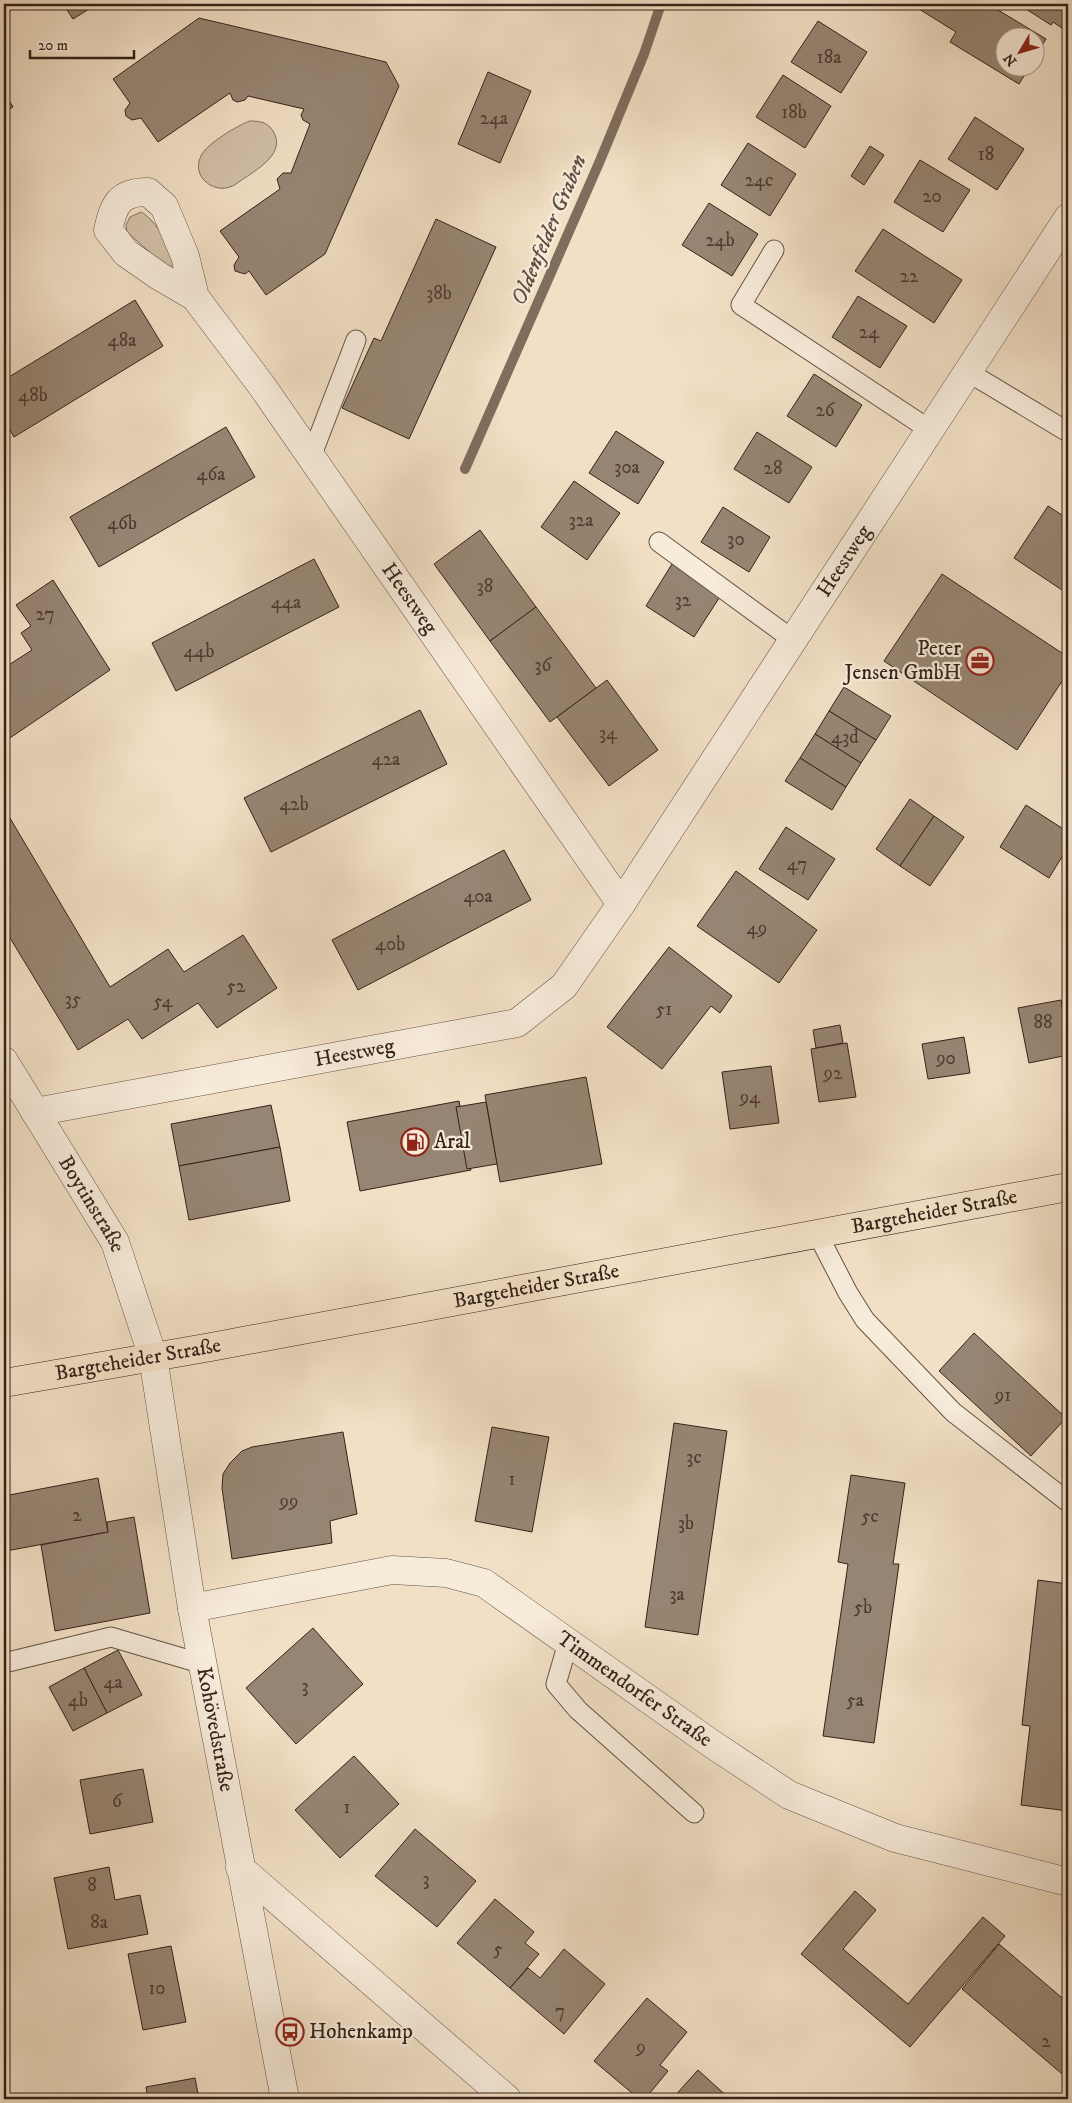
<svg xmlns="http://www.w3.org/2000/svg" width="1072" height="2103" viewBox="0 0 1072 2103" font-family="'IM FELL DW Pica',serif">
<rect width="100%" height="100%" fill="#f2e0c6"/>
<filter id="stains"><feTurbulence type="fractalNoise" baseFrequency=".004" numOctaves="4"/><feColorMatrix values="0 0 0 0 .2 0 0 0 0 .09 0 0 0 0 .02 0 0 0 .5 -.17"/></filter>
<radialGradient id="worn" r=".72"><stop offset=".6" stop-color="#630" stop-opacity="0"/><stop offset="1" stop-color="#630" stop-opacity=".3"/></radialGradient>
<g fill="#d2c0a9" stroke="#837161">
<path d="M250,121C259,121 268,122 273,131C288,155 252,172 236,184C217,197 190,178 201,156C206,144 238,125 250,121Z"/>
<path d="M141,212C155,219 174,250 173,265L170,267L164,265L127,232L126,225L130,217Z"/>
</g>
<g fill="none" stroke-linecap="round" stroke-linejoin="round">
<path stroke="#7f6d5d" stroke-width="10" d="M465,469L599,163L644,54L661,4"/>
</g>
<g fill="#978573" stroke="#342219">
<path d="M63,4H97L73,19Z"/>
<path d="M911,4H1002L998,10L1046,39L1034,58V38H1004V68H1029L1019,84L950,42L956,32Z"/>
<path d="M1030,4H1068V32L1053,22L1051,25L1026,9Z"/>
<path d="M199,18L386,62L399,86L325,254L266,295L249,271L245,274L235,271L234,265L239,257L220,231L280,189L277,179L283,173H291L310,124L303,120L301,115L304,109L248,96L245,100L237,102L233,100L230,93L158,142L141,118L132,120L126,116L125,110L130,103L113,79Z"/>
<path d="M818,21L867,52L841,93L791,62Z"/>
<path d="M488,72L531,91L500,163L458,144Z"/>
<path d="M783,75L831,106L805,148L756,117Z"/>
<path d="M4,92L13,107L4,112Z"/>
<path d="M975,117L1024,149L997,190L948,159Z"/>
<path d="M748,143L796,174L770,216L721,185Z"/>
<path d="M870,146L884,155L864,185L851,176Z"/>
<path d="M920,160L970,190L943,232L894,202Z"/>
<path d="M709,203L758,234L732,276L682,245Z"/>
<path d="M436,219L496,247L409,439L342,408L374,338L381,341Z"/>
<path d="M883,229L962,280L934,323L855,271Z"/>
<path d="M858,296L907,326L880,368L832,337Z"/>
<path d="M135,300L163,346L14,437L4,420V380Z"/>
<path d="M814,374L862,405L836,447L787,416Z"/>
<path d="M1068,378V393L1062,389Z"/>
<path d="M226,427L255,477L99,567L70,517Z"/>
<path d="M616,431L664,462L638,504L589,473Z"/>
<path d="M757,432L812,467L789,503L734,469Z"/>
<path d="M574,481L620,513L587,560L541,527Z"/>
<path d="M1048,506L1068,519V594L1014,558Z"/>
<path d="M723,507L770,537L749,572L701,542Z"/>
<path d="M480,530L536,607L490,641L434,564Z"/>
<path d="M314,559L339,607L176,691L152,643Z"/>
<path d="M672,564L721,595L694,637L646,606Z"/>
<path d="M942,574L1068,657V672L1017,750L884,661Z"/>
<path d="M53,580L110,670L4,742V668L32,650L21,633L31,626L16,605Z"/>
<path d="M536,607L596,688L550,722L490,641Z"/>
<path d="M607,680L658,750L609,786L557,717Z"/>
<path d="M844,687L891,716L876,740L829,711Z"/>
<path d="M420,710L447,764L271,852L244,798Z"/>
<path d="M829,711L876,740L861,763L815,734Z"/>
<path d="M815,734L861,763L846,787L800,758Z"/>
<path d="M800,758L846,787L832,810L785,781Z"/>
<path d="M910,799L934,816L900,866L876,849Z"/>
<path d="M1026,805L1068,832V847L1049,878L1000,847Z"/>
<path d="M4,808L110,987L168,949L184,972L243,935L277,988L217,1028L198,1003L142,1039L128,1019L78,1050L4,928Z"/>
<path d="M934,816L964,837L930,886L900,866Z"/>
<path d="M786,827L835,859L808,900L759,869Z"/>
<path d="M504,850L531,900L358,990L332,940Z"/>
<path d="M736,871L817,930L779,983L697,926Z"/>
<path d="M669,947L732,996L720,1013L711,1006L662,1069L607,1027Z"/>
<path d="M1061,1000L1068,1036V1055L1029,1063L1018,1008Z"/>
<path d="M840,1025L843,1043L816,1048L813,1030Z"/>
<path d="M964,1037L970,1073L928,1079L922,1044Z"/>
<path d="M847,1043L856,1097L819,1102L811,1049Z"/>
<path d="M771,1066L779,1123L730,1129L722,1072Z"/>
<path d="M586,1077L602,1164L500,1182L485,1095Z"/>
<path d="M459,1101L471,1170L360,1191L347,1122Z"/>
<path d="M486,1102L497,1164L467,1169L456,1107Z"/>
<path d="M271,1105L280,1147L179,1166L171,1124Z"/>
<path d="M280,1147L290,1201L189,1220L179,1166Z"/>
<path d="M974,1333L1066,1418L1031,1456L939,1371Z"/>
<path d="M674,1423L727,1431L698,1635L645,1627Z"/>
<path d="M492,1427L549,1437L532,1532L475,1521Z"/>
<path d="M343,1432L357,1514L330,1521L332,1543L232,1559L222,1488L223,1474L230,1463L242,1451L252,1447Z"/>
<path d="M851,1475L905,1483L893,1564H899L874,1743L823,1736L848,1564L838,1562Z"/>
<path d="M98,1478L108,1532L6,1551L4,1538V1496Z"/>
<path d="M134,1517L150,1613L55,1631L41,1545L108,1532L107,1522Z"/>
<path d="M1038,1580L1068,1584V1811L1021,1805L1030,1726L1022,1725Z"/>
<path d="M313,1628L363,1684L296,1744L246,1688Z"/>
<path d="M118,1650L142,1695L107,1713L84,1668Z"/>
<path d="M84,1668L107,1713L73,1731L49,1687Z"/>
<path d="M354,1756L399,1804L340,1858L295,1810Z"/>
<path d="M143,1769L153,1822L90,1834L80,1780Z"/>
<path d="M415,1829L476,1881L437,1927L375,1876Z"/>
<path d="M109,1867L115,1900L140,1895L148,1934L68,1949L54,1878Z"/>
<path d="M855,1891L876,1910L843,1949L908,2004L983,1917L1005,1936L910,2047L801,1954Z"/>
<path d="M495,1899L534,1932L525,1943L539,1954L510,1988L457,1943Z"/>
<path d="M999,1944L1068,2003V2079L962,1989Z"/>
<path d="M171,1946L186,2022L143,2030L128,1954Z"/>
<path d="M564,1949L605,1984L564,2034L510,1988L528,1968L540,1978Z"/>
<path d="M647,1998L687,2032L660,2065L668,2071L645,2099H639L594,2061Z"/>
<path d="M698,2070L730,2099H672Z"/>
<path d="M195,2078L199,2099H148L146,2087Z"/>
</g>
<g fill="none" stroke-linecap="round" stroke-linejoin="round">
<g stroke="#645244" stroke-width="21">
<g id="service">
<path d="M774,250L741,305L930,430"/>
<path d="M968,372L1068,432"/>
<path d="M311,457L356,340"/>
<path d="M659,542L793,640"/>
<path d="M817,1233L848,1293L865,1320L953,1412L1068,1502"/>
<path d="M568,1643L556,1684L578,1710L694,1813"/>
<path d="M4,1663L111,1637L203,1664"/>
</g>
</g>
<g stroke="#645244" stroke-width="29">
<g id="minor">
<path id="s1" d="M195,297L159,276L126,253L108,230C114,204 119,192 148,192L164,206L185,256L195,297L262,386L621,904"/>
<path id="s2" d="M4,1061L115,1242L153,1357L192,1608L285,2099"/>
<path id="s3" d="M35,1112L517,1023L564,986L621,904L1068,218"/>
<path id="s4" d="M192,1608L392,1570L446,1573L484,1583L709,1742L789,1795L895,1838L1068,1882"/>
<path d="M240,1868L507,2099"/>
</g>
</g>
<g stroke="#342219" stroke-width="29">
<g id="primary">
<path id="s5" d="M4,1383L211,1347L1068,1187"/>
</g>
</g>
<use href="#service" stroke="#f7ebda" stroke-width="19"/>
<use href="#minor" stroke="#f7ebda" stroke-width="28"/>
<use href="#primary" stroke="#f2e0c6" stroke-width="28"/>
</g>
<defs>
<g id="office-ring" transform="scale(1.4375)"><circle r="9.5" fill="#f7ebda" stroke="#8f2418" stroke-width="1.5"/><path d="M-6-3h4V-5.5h4V-3h4V5H-6ZM-1-4.5V-3h2v-1.5ZM-6 0V1H6V0Z" fill="#8f2418"/></g>
<g id="fuel-ring" transform="scale(1.4375)"><circle r="9.5" fill="#f7ebda" stroke="#8f2418" stroke-width="1.5"/><path d="M-5.5-6h7V0h2V4h1.3V-2.5L3-4.5l.8-.8L6-3V5H2.5V1h-1V6h-7ZM-4.2-4.7v3.2H.2V-4.7Z" fill="#8f2418"/></g>
<g id="bus-ring" transform="scale(1.4375)"><circle r="9.5" fill="#f7ebda" stroke="#8f2418" stroke-width="1.5"/><path d="M-5-6H5V4H4V6H2V4H-2V6H-4V4H-5ZM-3.5-4V0h7V-4ZM-3.5 1.2v1.5H-2V1.2ZM2 1.2v1.5H3.5V1.2Z" fill="#8f2418"/></g>
</defs>
<g fill-rule="evenodd">
<use href="#office-ring" x="980" y="661"/>
<use href="#fuel-ring" x="415" y="1142"/>
<use href="#bus-ring" x="290" y="2032"/>
</g>
<g text-anchor="middle" dominant-baseline="central" stroke-width="4.5" stroke-linejoin="round" paint-order="stroke">
<g font-size="19" fill="#4d3b30">
<text x="829" y="57">18a</text>
<text x="794" y="112">18b</text>
<text x="494" y="118">24a</text>
<text x="986" y="154">18</text>
<text x="759" y="180">24c</text>
<text x="932" y="196">20</text>
<text x="720" y="240">24b</text>
<text x="909" y="276">22</text>
<text x="439" y="293">38b</text>
<text x="869" y="332">24</text>
<text x="122" y="340">48a</text>
<text x="33" y="395">48b</text>
<text x="825" y="410">26</text>
<text x="627" y="467">30a</text>
<text x="773" y="468">28</text>
<text x="211" y="474">46a</text>
<text x="581" y="520">32a</text>
<text x="122" y="523">46b</text>
<text x="736" y="539">30</text>
<text x="485" y="586">38</text>
<text x="683" y="600">32</text>
<text x="286" y="602">44a</text>
<text x="45" y="614">27</text>
<text x="199" y="651">44b</text>
<text x="543" y="665">36</text>
<text x="608" y="733">34</text>
<text x="845" y="737">43d</text>
<text x="386" y="759">42a</text>
<text x="294" y="804">42b</text>
<text x="797" y="864">47</text>
<text x="478" y="896">40a</text>
<text x="757" y="928">49</text>
<text x="390" y="944">40b</text>
<text x="236" y="986">52</text>
<text x="73" y="999">35</text>
<text x="163" y="1001">54</text>
<text x="664" y="1009">51</text>
<text x="1043" y="1022">88</text>
<text x="946" y="1058">90</text>
<text x="833" y="1073">92</text>
<text x="750" y="1097">94</text>
<text x="1003" y="1395">91</text>
<text x="694" y="1457">3c</text>
<text x="512" y="1479">1</text>
<text x="289" y="1501">99</text>
<text x="77" y="1515">2</text>
<text x="870" y="1516">5c</text>
<text x="686" y="1523">3b</text>
<text x="677" y="1594">3a</text>
<text x="863" y="1607">5b</text>
<text x="113" y="1682">4a</text>
<text x="305" y="1686">3</text>
<text x="78" y="1700">4b</text>
<text x="855" y="1700">5a</text>
<text x="117" y="1801">6</text>
<text x="347" y="1807">1</text>
<text x="426" y="1879">3</text>
<text x="92" y="1885">8</text>
<text x="99" y="1922">8a</text>
<text x="498" y="1949">5</text>
<text x="157" y="1988">10</text>
<text x="560" y="2011">7</text>
<text x="1046" y="2041">2</text>
<text x="641" y="2047">9</text>
</g>
<g font-size="21" fill="#342219" stroke="#f7ebda">
<text stroke="none"><textPath href="#s3" startOffset="1059">Heestweg</textPath></text>
<text stroke="none"><textPath href="#s1" startOffset="661">Heestweg</textPath></text>
<text stroke="none"><textPath href="#s3" startOffset="325">Heestweg</textPath></text>
<text stroke="none"><textPath href="#s2" startOffset="168">Boytinstraße</textPath></text>
<text stroke="none"><textPath href="#s5" startOffset="946">Bargteheider Straße</textPath></text>
<text stroke="none"><textPath href="#s5" startOffset="541">Bargteheider Straße</textPath></text>
<text stroke="none"><textPath href="#s5" startOffset="136">Bargteheider Straße</textPath></text>
<text stroke="none"><textPath href="#s4" startOffset="481">Timmendorfer Straße</textPath></text>
<text stroke="none"><textPath href="#s2" startOffset="711">Kohövedstraße</textPath></text>
</g>
<g font-size="21" fill="#342219" stroke="#f7ebda" text-anchor="start">
<text x="961" y="649" text-anchor="end">Peter<tspan x="961" dy="24">Jensen GmbH</tspan></text>
<text x="434" y="1142">Aral</text>
<text x="309" y="2032">Hohenkamp</text>
</g>
<g font-size="22" font-style="italic" fill="#604e41" stroke="#f7ebda">
<text transform="translate(549 230) rotate(-67)">Oldenfelder Graben</text>
</g>
</g>
<rect width="1072" height="2103" fill="none" stroke="#f2e0c6" stroke-width="20"/>
<rect x="5" y="5" width="1062" height="2093" fill="none" stroke="#342219" stroke-width="2.5"/>
<rect x="10" y="10" width="1052" height="2083" fill="none" stroke="#342219"/>
<g transform="translate(1020 52) rotate(232)"><circle r="24" fill="#f7ebda" stroke="#a99b8d"/>
<path d="M0-4L9 19L0 12L-9 19Z" fill="#8f2418"/>
<text y="-8" font-size="14" font-weight="bold" text-anchor="middle" fill="#342219">N</text>
</g>
<path d="M30 50v8h104v-8" fill="none" stroke="#342219" stroke-width="2.5"/>
<text x="38" y="50" font-size="15" fill="#342219" stroke="#f7ebda" stroke-width="4" paint-order="stroke">20 m</text>
<rect width="100%" height="100%" filter="url(#stains)"/>
<rect width="100%" height="100%" fill="url(#worn)"/>
</svg>
